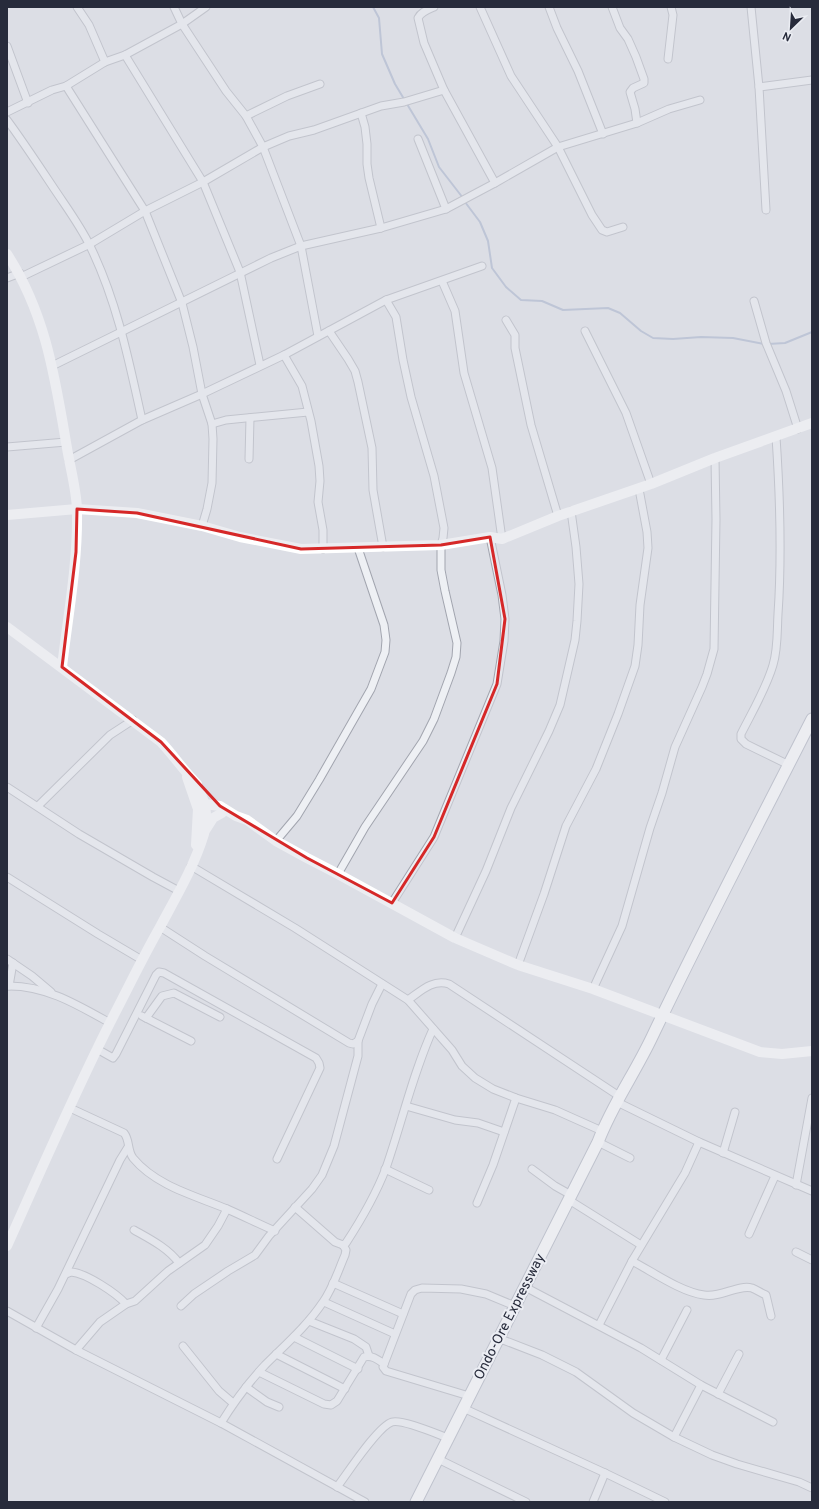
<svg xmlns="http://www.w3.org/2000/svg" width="819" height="1509" viewBox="0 0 819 1509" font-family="Overpass,sans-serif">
<rect width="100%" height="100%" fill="#dcdee5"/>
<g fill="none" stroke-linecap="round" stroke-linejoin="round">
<g stroke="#99a7c4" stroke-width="2">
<path d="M373,7L379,18L382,54L395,84L428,139L439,167L463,198"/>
<path d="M465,202L480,222L488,241L492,268L506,287L521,300L542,301L563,310L608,308L620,313L641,331L653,338L673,339L701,337L733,338L764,344"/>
<path d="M768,344L785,343L812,332"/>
</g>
<g stroke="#a2a5af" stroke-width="9">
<g id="street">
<path d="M77,7L89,25L105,62"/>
<path d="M174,7L182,24L226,91L246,116L263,147L301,246L318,336"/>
<path d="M434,7C427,10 421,12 418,18L424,43L444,90L495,183"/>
<path d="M480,7L511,76L558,147L592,215L602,230L607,232L623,227"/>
<path d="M549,7L557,28L578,71L603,134"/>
<path d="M612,7L620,28L628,39L636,57L644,79V83L633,88L630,92L635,109L637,123"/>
<path d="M751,7L759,87L766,210"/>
<path d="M7,46L28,103"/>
<path d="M125,55L203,182L240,272L260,365"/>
<path d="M668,59L673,15L671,7"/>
<path d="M66,86L145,211L182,303L193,347L202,394L212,424L213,439L212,483L207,509L202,526"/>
<path d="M759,87L812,80"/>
<path d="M7,112L52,90L66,86L105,62L125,55L182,24L206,7"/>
<path d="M361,113L365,127L367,144V164L369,178L381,228"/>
<path d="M246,116L287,96L320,84"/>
<path d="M7,120C24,143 39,166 55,190C67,208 81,227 90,246C117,301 129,361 142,420"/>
<path d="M418,139L446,209"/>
<path d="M21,277L90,244L145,211L203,182L263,147L289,136L314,130L381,106L404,102L444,90"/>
<path d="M7,278L20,273"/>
<path d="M442,281L455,311L464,373L492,468L502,539"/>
<path d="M754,301L766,343L786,391L798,429"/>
<path d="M506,320L515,335V348L531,425L558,516"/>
<path d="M329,331L348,359L355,371L358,382L372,448L373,490L383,547"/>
<path d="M585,331L626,413L651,484"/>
<path d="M284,355L302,386L311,421L319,466L320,481L318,502L323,530V549"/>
<path d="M52,366L271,258L301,246L381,228L446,209L495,183L558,147L637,123L669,109L700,100"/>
<path d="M212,424L226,420L308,412"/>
<path d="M776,437C780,496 782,555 778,614C777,631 778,649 773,665C766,689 752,712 741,734V739L746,744L789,765"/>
<path d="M7,447L66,442"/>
<path d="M249,459L250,418"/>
<path d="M69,460L142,420L202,394L284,355L386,300L482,266"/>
<path d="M7,787L79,834L153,877L179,891"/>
<path d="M38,806L110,735L133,720"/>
<path d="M276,841L297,816L319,780L371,689L385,652L386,640L384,625L358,548"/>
<path d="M191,866L295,928L408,1000L452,1050L462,1066L475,1078L493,1089L516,1098L555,1110L602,1131"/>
<path d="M338,874L365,827L423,741L434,719L451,673L456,657L457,643L445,591L441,570V545L443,538L444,528L434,476L411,397L403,360L396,317L386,300"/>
<path d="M7,877L98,934L142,960"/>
<path d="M392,903L434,837L497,684L504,641L505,619L502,595L490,537"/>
<path d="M160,927L205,956L349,1043L353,1044L358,1041L372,1004L382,984"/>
<path d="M455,938L486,871L511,808L549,731L560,705L575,640L577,621L579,584L576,547L571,511"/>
<path d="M7,959L32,976L51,992"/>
<path d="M518,965L544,894L566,826L596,769L618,714L635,666L638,645L640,605L648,548L647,532L639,489"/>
<path d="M7,986C45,985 78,1005 110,1023"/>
<path d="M9,986L13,963"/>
<path d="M593,989L622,926L650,828L662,793L675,747L702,687L707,674L714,649L716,519L715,458"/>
<path d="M408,1000C421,991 432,979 449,984L619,1096"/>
<path d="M142,1016L191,1041"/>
<path d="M146,1018L162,996L174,993L220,1017"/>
<path d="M97,1049L113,1058L116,1054L156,975L159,972L164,973L316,1058L319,1063L320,1068L277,1159"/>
<path d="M617,1102L699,1142L812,1191"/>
<path d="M406,1106L455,1120L478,1123L504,1132"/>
<path d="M70,1108L124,1133C130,1140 127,1150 133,1158C156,1186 196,1196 227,1209C243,1216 259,1224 275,1231"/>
<path d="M598,1142L630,1158"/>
<path d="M723,1153L735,1112"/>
<path d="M385,1169L429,1190"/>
<path d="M532,1169L555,1186L571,1195"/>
<path d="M796,1185L812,1098"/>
<path d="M569,1200L641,1245"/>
<path d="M477,1203L493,1165L516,1098"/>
<path d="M295,1207L335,1242L343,1245"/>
<path d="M134,1230C150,1239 168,1248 179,1263"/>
<path d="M749,1234L775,1176"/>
<path d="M343,1245L346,1243C361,1220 376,1194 386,1168C402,1122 413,1073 433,1029"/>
<path d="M796,1252L812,1260"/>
<path d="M632,1261C653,1272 681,1292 704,1295C721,1298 738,1284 752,1288C757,1290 761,1293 766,1295L771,1316"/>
<path d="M66,1274L71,1272C86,1273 116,1293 126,1304"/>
<path d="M333,1283L403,1314"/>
<path d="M525,1287L641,1348L701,1385L773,1422"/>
<path d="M324,1302L395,1334"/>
<path d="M181,1306L194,1294L228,1271L255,1255L269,1236L312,1189L322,1175L334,1146L358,1056V1041"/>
<path d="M7,1311L76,1350L221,1423L365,1502"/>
<path d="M309,1321L354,1339L366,1347L369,1356"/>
<path d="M599,1325L632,1261L685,1173L699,1142"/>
<path d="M36,1328L58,1289L120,1160L128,1147"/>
<path d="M294,1337L358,1369"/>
<path d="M498,1338L542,1355L576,1372L633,1413L674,1437L712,1455L737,1464L799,1482L812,1488"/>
<path d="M183,1346L219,1391L233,1403"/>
<path d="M76,1350L100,1322L126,1304L135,1301L168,1271L205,1245L218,1226L227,1209"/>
<path d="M276,1354L345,1389"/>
<path d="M661,1360L687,1310"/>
<path d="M259,1372L324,1404L331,1405L337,1401L364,1357C372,1355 377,1359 384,1364"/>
<path d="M246,1387L267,1402L279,1407"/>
<path d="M718,1394L739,1354"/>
<path d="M469,1396L386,1371L383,1367L411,1294L415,1290L422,1288L461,1289L486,1294L515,1306"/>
<path d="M463,1408L605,1473L665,1502"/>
<path d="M221,1423C234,1402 248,1383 265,1365C285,1345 307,1326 323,1302C333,1288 338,1271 345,1255L346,1250L343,1245"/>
<path d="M674,1437L701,1385"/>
<path d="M438,1459L526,1502"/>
<path d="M337,1487C347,1474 378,1426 392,1422C402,1419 437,1434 448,1438"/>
<path d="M593,1502L605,1473"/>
</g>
</g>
<g stroke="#9ca1b0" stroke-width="13">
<path id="primary" d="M416,1502L598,1142C612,1105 635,1073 652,1037C703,930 758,825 812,719"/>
</g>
<use href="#street" stroke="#eef0f4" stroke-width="7"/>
<g stroke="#fff" stroke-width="10">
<path d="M7,254C46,314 55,378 67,448C70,467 77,492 77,511C78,563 68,615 62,667"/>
<path d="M7,515L77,509L137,513L202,526L240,537L301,549L441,545L490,537L502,539L558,516L651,484L715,458L812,423"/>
<path d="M7,627L161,742C174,756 184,771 197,784"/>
<path d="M187,777L198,809L196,845"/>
<path d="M197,803L220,806L236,816L247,820L276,841L307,858L338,874L455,938L518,965L593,989L760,1052L782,1054L812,1051"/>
<path d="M206,829L213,818L222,813"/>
<path d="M7,1246C42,1168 76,1089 115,1013C130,984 144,955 160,927C176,897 194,867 204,834C210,814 204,796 193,780"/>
</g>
<use href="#primary" stroke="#fff" stroke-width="11"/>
</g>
<path d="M0 0H819V1509H0ZM77,509L137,513L301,549L441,545L490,537L505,619L497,684L434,837L392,903L307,858L220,806L161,742L62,667L76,552Z" fill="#dcdee5" fill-opacity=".55" fill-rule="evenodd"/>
<path fill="none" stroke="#d62828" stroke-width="3" stroke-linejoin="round" d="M77,509L137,513L301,549L441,545L490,537L505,619L497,684L434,837L392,903L307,858L220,806L161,742L62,667L76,552Z"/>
<g text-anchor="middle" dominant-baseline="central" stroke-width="4" stroke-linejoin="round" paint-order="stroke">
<g font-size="14" fill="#272b3b" stroke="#ebedf3">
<text transform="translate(510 1317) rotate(-63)">Ondo-Ore Expressway</text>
</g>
</g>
<rect width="819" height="1509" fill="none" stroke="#272b3b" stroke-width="16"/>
<g transform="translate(791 28) rotate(205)" stroke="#ebedf3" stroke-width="3" paint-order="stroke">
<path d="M0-3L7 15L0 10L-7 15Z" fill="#272b3b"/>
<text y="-6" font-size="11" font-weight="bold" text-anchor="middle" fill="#272b3b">N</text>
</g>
</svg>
